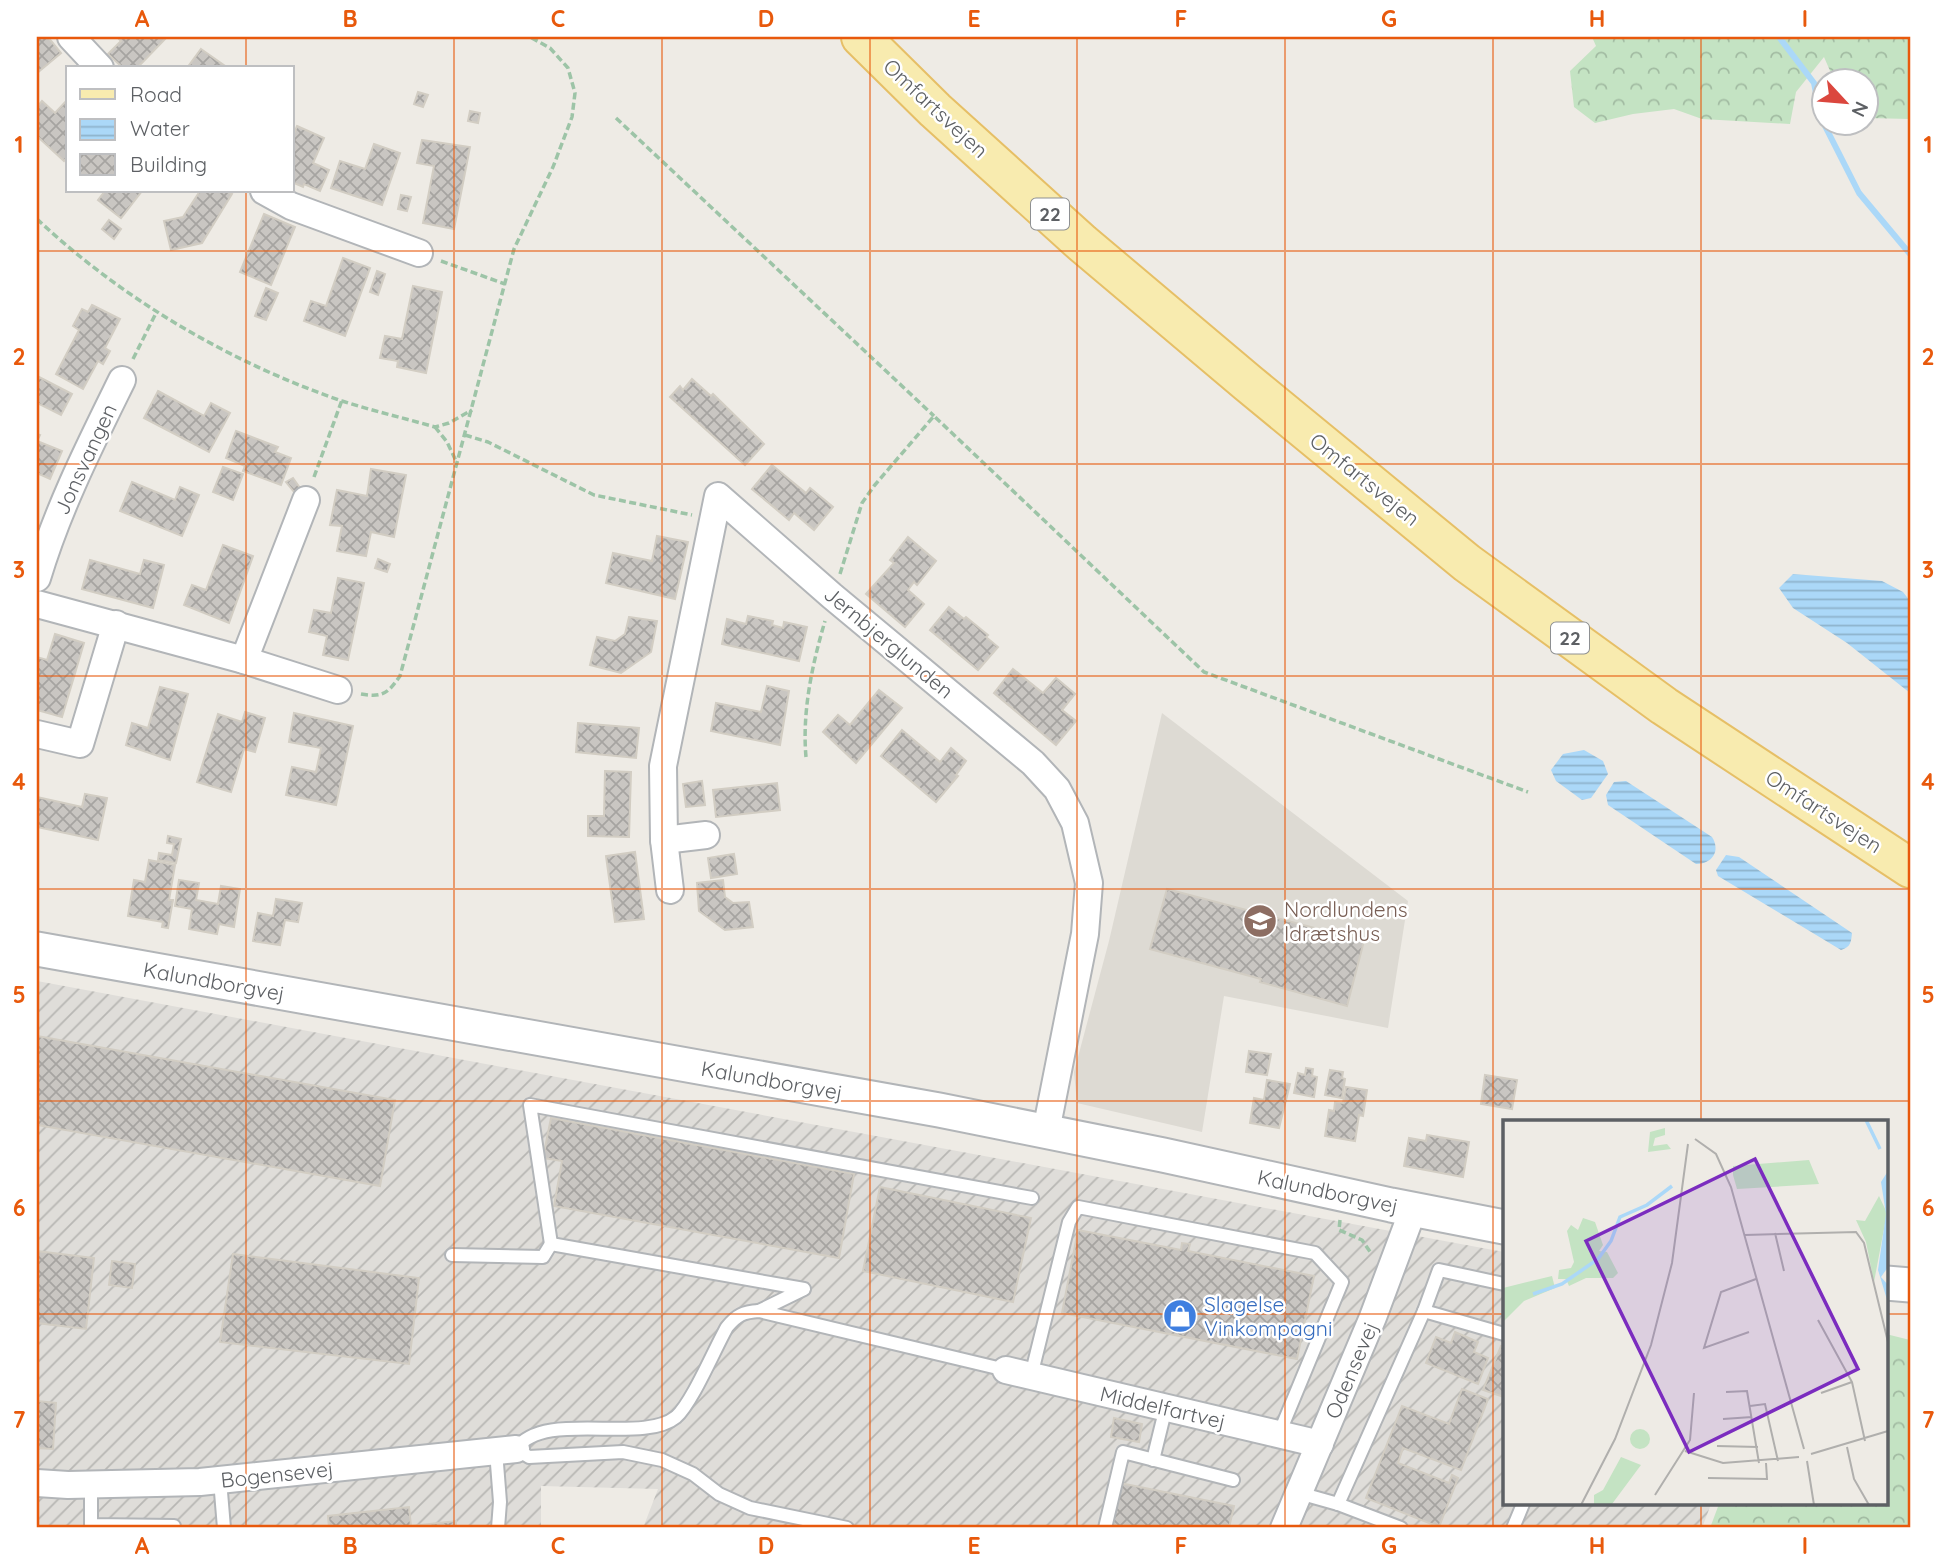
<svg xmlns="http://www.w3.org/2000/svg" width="1947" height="1565" viewBox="0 0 1947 1565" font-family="Quicksand,sans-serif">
<defs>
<pattern id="industrial-furrows" width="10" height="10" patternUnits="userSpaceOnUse" patternTransform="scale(1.75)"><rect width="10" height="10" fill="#dfddd9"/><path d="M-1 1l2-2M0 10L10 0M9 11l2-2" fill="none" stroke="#b8b7b4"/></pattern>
<pattern id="forest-crowns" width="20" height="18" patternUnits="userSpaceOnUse" patternTransform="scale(1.75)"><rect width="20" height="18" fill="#c4e3c3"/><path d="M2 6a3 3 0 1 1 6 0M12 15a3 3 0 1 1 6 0" fill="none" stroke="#a2bba2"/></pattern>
<pattern id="water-rules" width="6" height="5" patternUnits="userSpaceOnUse" patternTransform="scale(1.75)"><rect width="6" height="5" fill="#abd8f8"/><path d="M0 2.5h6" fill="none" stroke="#8eb3cc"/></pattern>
<pattern id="building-cross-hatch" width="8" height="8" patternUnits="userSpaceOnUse" patternTransform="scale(1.75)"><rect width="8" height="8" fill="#c9c6c2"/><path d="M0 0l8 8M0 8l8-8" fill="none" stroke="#a6a4a1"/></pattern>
</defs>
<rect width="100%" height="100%" fill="#eeebe5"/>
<path fill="url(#industrial-furrows)" d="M37,981L1504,1252V1504H1711L1702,1528H643L658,1489L541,1486V1528H37Z"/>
<path fill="#dddad3" d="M1162,713L1408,901L1388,1028L1224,996L1202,1132L1077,1103L1074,1072L1109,941Z"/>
<g fill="url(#forest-crowns)">
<path d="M1592,37H1910V119L1867,118V80H1834L1824,57L1796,92L1790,124L1702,119L1674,109L1633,114L1595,123L1574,107L1570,71L1596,46Z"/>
<path d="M1886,1334L1910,1340V1528H1710L1719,1504H1886Z"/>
</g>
<g fill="url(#water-rules)">
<path d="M1793,574L1882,581L1903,592L1910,601V693L1847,643L1793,608L1779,588Z"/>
<path d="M1584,750L1603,761L1608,774L1591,798L1582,800L1556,781L1551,770L1563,754Z"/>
<path d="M1626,781L1712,837C1721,851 1712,864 1696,864L1608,805L1606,795L1614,782Z"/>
<path d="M1726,855L1739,857L1852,933C1851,942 1851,947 1841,950L1718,876L1716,870Z"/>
</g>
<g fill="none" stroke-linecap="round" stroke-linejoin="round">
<path stroke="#abd8f8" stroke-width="6" d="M1779,37L1814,83L1821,118L1859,193L1910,254"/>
</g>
<g fill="url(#building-cross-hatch)" stroke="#d2cdc3" stroke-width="2">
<path d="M37,37H48L61,53L37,73Z"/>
<path d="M117,37H167L137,68H123L108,54L121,41Z"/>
<path d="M201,49L225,66L223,68H187Z"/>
<path d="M418,92L428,95L423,107L414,104Z"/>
<path d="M68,99V156L64,161L37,136V107L42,101L55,113Z"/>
<path d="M470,111L480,113L478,123L468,121Z"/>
<path d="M297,126L324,138L313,163L329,170L320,191L304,184L303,187L292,182V138Z"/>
<path d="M422,140L470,147L454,229L423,223L434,166L417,163Z"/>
<path d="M374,144L400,153L382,205L331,188L340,161L365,169Z"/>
<path d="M105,191H142L121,218L98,200Z"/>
<path d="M200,191H226L232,194L202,243L171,250L164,221L183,217Z"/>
<path d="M401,195L411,197L407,211L398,209Z"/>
<path d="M264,214L295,227L271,285L240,272Z"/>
<path d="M109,220L121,229L114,239L102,229Z"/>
<path d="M343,258L370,268L345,336L304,321L311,301L326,306Z"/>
<path d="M377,271L385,274L378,295L370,292Z"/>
<path d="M413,286L442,292L426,373L397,367L398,361L380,358L385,336L402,339Z"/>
<path d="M266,288L278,293L266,320L255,316Z"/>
<path d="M92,305L120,319L105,348L110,351L103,364L98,361L83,389L56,374L79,330L73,326L82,309L88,312Z"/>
<path d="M39,377L72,394L61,415L37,403V383Z"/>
<path d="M692,379L711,396L713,394L764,444L745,465L670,397L680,386L683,390Z"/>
<path d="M158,391L204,416L211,403L230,413L209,452L144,418Z"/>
<path d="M236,431L278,447L275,452L291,458L281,485L243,471L245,466L226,458Z"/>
<path d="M37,434L40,435L37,441L62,451L50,479L37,473Z"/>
<path d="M772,465L806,493L810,488L833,507L814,530L794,513L789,520L752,489Z"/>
<path d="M223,467L243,474L233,500L213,492Z"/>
<path d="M371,469L406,475L394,537L371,532L366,556L337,551L342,526L330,525L337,490L367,496Z"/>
<path d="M293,478L300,488L294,492L286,482Z"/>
<path d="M132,482L175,500L180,487L199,495L182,536L120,511Z"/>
<path d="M657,536L688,542L675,599L606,583L613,553L652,561Z"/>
<path d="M908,537L936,561L917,585L914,582L908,590L924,604L905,627L866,594L894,563L890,560Z"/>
<path d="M223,545L253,556L229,623L184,605L192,585L206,590Z"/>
<path d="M378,559L390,564L387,572L375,568Z"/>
<path d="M90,560L140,574L144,560L164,565L153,608L82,589Z"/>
<path d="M338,578L364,583L348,660L323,655L327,636L309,632L314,610L331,613Z"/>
<path d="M949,607L964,619L966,617L988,635L986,637L998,647L978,670L930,630Z"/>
<path d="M748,616L773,621L772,625L783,628L784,622L807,627L799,661L722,644L727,619L746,624Z"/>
<path d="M629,617L657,621L651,652L621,673L590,665L597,637L615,641L625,634Z"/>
<path d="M55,634L84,643L62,717L37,710V657L47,660Z"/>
<path d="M1013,669L1043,693L1056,678L1075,694L1062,710L1076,721L1056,745L994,693Z"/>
<path d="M767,686L789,691L780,745L711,731L716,703L761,712Z"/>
<path d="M160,687L188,694L170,760L126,745L132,723L148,728Z"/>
<path d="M879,690L902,708L856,763L823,732L838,715L850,725Z"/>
<path d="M245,712L265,718L255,752L244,749L231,792L197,782L218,714L242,722Z"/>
<path d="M294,713L353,726L336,805L286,795L292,767L316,772L321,748L289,742Z"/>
<path d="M578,723L639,728L636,758L576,752Z"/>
<path d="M902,730L940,762L951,748L966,761L956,775L958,776L936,802L881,756Z"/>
<path d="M605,771L631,772L629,837L588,836V816H604Z"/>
<path d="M702,781L705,805L686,807L683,784Z"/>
<path d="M777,783L780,810L716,817L713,790Z"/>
<path d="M85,794L107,798L98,840L37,827V797L82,807Z"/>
<path d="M168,836L181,839L176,863L158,860L159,853L172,855L174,844L167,843Z"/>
<path d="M635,852L644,919L615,922L606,856Z"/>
<path d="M734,854L737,874L711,878L708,858Z"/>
<path d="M149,860L175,865L169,900H173L168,928L162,927L163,922L128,916L134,880L145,882Z"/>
<path d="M179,880L199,883L196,900L218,904L221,886L240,889L234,927L219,924L217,934L189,929L192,909L175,906Z"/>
<path d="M723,880L725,897L733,903L749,902L753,927L725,930L699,911L697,883Z"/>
<path d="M1167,889L1364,941L1347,1006L1260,982L1261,979L1150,949Z"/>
<path d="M276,899L302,903L298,922L285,920L280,945L253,941L258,913L273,916Z"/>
<path d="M37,1036L395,1100L380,1186L37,1125Z"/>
<path d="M1249,1051L1271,1054L1267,1075L1246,1072Z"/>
<path d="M1306,1068L1313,1069L1312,1076L1317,1077L1314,1097L1294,1093L1298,1073L1305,1075Z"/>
<path d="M1330,1070L1343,1072L1342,1078L1345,1079L1342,1098L1325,1095Z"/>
<path d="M1485,1075L1517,1080L1512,1109L1481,1104Z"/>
<path d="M1267,1080L1290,1084L1279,1128L1250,1123L1254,1098L1264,1100Z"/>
<path d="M1346,1087L1367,1090L1363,1116L1359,1115L1355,1141L1325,1136L1329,1110L1334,1111L1335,1102L1343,1103Z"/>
<path d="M551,1118L854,1174L839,1258L554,1206L562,1161L543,1158Z"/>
<path d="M1427,1135L1469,1142L1463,1177L1404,1166L1409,1138L1426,1141Z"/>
<path d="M880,1187L1031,1218L1013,1302L863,1271Z"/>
<path d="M1078,1230L1181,1250L1182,1243L1190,1244L1188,1251L1314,1276L1297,1359L1062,1313Z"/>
<path d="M37,1251L94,1258L86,1329L37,1323Z"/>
<path d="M233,1254L419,1278L409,1364L220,1342Z"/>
<path d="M112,1261L135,1264L132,1288L109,1285Z"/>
<path d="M1455,1332L1478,1342L1474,1352L1488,1358L1478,1384L1426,1363L1436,1337L1451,1343Z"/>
<path d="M1501,1346L1504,1347V1397L1483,1390Z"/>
<path d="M1462,1389L1488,1399L1461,1470L1403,1448L1398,1463L1449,1483L1452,1475L1458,1478L1439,1527L1366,1498L1402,1406L1449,1424Z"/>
<path d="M37,1401L56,1403L53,1449L37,1448Z"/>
<path d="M1114,1418L1142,1424L1139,1442L1111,1437Z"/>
<path d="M1120,1483L1234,1506L1229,1528H1111Z"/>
<path d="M409,1507L411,1526L456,1521V1528H329L328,1516Z"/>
</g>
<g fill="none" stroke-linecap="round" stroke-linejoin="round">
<g stroke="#b2b5b8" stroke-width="16">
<g id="service">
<path d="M551,1244L530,1105L1032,1198"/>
<path d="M452,1255L543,1257L551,1244L804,1289L759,1311"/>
<path d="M1424,1311L1439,1270L1504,1284"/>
<path d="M1031,1376L1069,1222L1078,1207L1315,1253L1342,1282L1279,1434"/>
<path d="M496,1451L500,1502L498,1528"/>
<path d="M1153,1460L1166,1407"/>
<path d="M220,1480L224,1528"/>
<path d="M91,1485V1525L174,1526V1528"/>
<path d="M1299,1493L1338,1504L1401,1528"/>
<path d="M1338,1504L1424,1311L1504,1334"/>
<path d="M847,1528L750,1508L719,1494L693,1474L662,1460L623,1452L529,1457L516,1449C544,1409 642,1445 676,1417C692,1403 715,1348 727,1327C737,1315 743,1312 759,1311L1006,1370"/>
<path d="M1105,1528L1123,1452L1233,1480"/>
<path d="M1513,1528L1523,1504"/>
</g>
</g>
<g stroke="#b2b5b8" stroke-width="30">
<g id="minor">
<path d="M71,37L100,68"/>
<path d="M264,191L291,206L419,253"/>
<path d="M37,578C58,508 90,445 122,380"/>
<path d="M37,604L244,660L306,500"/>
<path d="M244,660L338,690"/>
<path d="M37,734L80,744L116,624"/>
<path d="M664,840L706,835"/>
<path d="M670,890L664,840L663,766L718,496L832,596L1033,763L1057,789L1075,823L1089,883L1085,934L1046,1131"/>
<path d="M1006,1370L1320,1444"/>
<path d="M37,1483L68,1485L200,1482L516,1449"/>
<path d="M1284,1528L1373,1317L1413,1210"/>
</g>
</g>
<g stroke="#b2b5b8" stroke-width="37">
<g id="tertiary">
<path d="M37,949L939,1110L1163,1155L1391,1205L1504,1227"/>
<path d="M1886,1283L1910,1285"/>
</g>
</g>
<g stroke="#e6bf66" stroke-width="42">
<path id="primary" d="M861,37L935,110L1082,243L1248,383L1467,563L1664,706L1910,868"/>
</g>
<g stroke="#9dc4a7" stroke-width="3.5" stroke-dasharray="7 3.5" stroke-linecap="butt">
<path d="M616,118L934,416"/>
<path d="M37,219C122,299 231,363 342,401C373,411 404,418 435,427L449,423L472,410"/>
<path d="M441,261L505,284"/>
<path d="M133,359L157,311"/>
<path d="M435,427L447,442L457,463"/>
<path d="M465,435L488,442L594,495L692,515"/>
<path d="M314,477L342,400"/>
<path d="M840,574L862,503L874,486L934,416L1204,672L1528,792"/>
<path d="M361,694C383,698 388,693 400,676L514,249L553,167L572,117L575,93L568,68L550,48L530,37"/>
<path d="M806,757C802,712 812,665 825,621"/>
<path d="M1340,1220L1339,1230L1362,1240L1371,1253"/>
</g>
<use href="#service" stroke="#fff" stroke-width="12"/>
<use href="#minor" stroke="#fff" stroke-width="26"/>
<use href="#tertiary" stroke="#fff" stroke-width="33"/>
<use href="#primary" stroke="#f8ebaf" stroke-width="38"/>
</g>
<path fill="none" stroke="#e8590c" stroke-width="2" stroke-opacity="0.55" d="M246,37V68M454,37V1528M662,37V1528M870,37V1528M1077,37V1528M1285,37V1528M1493,37V1528M1701,37V1122M246,191V1528M37,251H1910M37,464H1910M37,676H1910M37,889H1910M37,1101H1910M37,1314H1504M1886,1314H1910M1701,1504V1528"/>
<defs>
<g id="school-disc" transform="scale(1.75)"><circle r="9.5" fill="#8d6e63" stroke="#fff"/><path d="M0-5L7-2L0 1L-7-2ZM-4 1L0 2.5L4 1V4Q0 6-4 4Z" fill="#fff"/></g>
<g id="shop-disc" transform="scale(1.75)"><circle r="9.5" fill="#3f7fe0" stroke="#fff"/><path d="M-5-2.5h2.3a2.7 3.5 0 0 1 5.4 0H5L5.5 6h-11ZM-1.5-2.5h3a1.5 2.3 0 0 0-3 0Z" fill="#fff"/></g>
</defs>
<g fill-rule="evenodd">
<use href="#school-disc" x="1260" y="921"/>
<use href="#shop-disc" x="1180" y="1316"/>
</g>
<g text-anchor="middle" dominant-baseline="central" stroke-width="5" stroke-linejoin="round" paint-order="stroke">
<g fill="#fff" stroke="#8e9092" stroke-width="2">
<rect x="1031" y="198.5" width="38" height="31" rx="5"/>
<rect x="1551" y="622.5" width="38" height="31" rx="5"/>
</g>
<g font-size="19" font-weight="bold" fill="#5d6064">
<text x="1050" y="214">22</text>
<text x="1570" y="638">22</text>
</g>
<g font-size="21" fill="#5d6064" stroke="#fff">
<text transform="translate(936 108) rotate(43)">Omfartsvejen</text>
<text transform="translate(85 459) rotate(-65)">Jonsvangen</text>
<text transform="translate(1365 479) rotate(39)">Omfartsvejen</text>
<text transform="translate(889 642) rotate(40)">Jernbjerglunden</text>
<text transform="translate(1824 811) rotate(33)">Omfartsvejen</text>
<text transform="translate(214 981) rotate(10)">Kalundborgvej</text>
<text transform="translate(772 1080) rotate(10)">Kalundborgvej</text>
<text transform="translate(1328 1191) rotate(12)">Kalundborgvej</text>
<text transform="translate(1351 1370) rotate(-67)">Odensevej</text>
<text transform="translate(1163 1407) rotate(13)">Middelfartvej</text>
<text transform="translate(277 1474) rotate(-6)">Bogensevej</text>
</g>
<g font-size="21" fill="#785e54" stroke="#fff" text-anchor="start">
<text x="1284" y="909">Nordlundens<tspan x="1284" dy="24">Idrætshus</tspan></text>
</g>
<g font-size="21" fill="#366cbe" stroke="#fff" text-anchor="start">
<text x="1204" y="1304">Slagelse<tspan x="1204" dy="24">Vinkompagni</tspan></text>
</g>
</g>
<g transform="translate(1503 1120)">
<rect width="385" height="385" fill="#eeebe5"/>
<path d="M127 319a10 10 0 1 1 20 0a10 10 0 1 1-20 0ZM118,337L138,345L135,349L109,384H91V375L100,370Z" fill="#c4e3c3"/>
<path d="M162,8V15L152,18L150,26L164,24L168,29L145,32L147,12ZM306,40L316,64L234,69L230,55V46ZM376,76L384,93L371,162L363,122L353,100L362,101ZM80,98L92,102L100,125L96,131L104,132L115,153L110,158H83L66,166L63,159H55L56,150L68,148L71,142L64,111L68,105L75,110ZM49,156L52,168L21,181L0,202V168Z" fill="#c4e3c3"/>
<path d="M385,51V147L378,157L385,165V183L375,150L383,94L378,62Z" fill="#abd8f8"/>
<path fill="none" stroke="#abd8f8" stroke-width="3.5" d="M363,0L377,29M30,174L59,164L95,139L108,121L117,97L144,85L169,66"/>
<path fill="none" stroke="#b0afad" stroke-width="2" d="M192,19L213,34L228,67L301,329M272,113L281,151M242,115L353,112L361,123L385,222M315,200L349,262L362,321M246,212L201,228L218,172L253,159M223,272L244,271L256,343M318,273L349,262M247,286L262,284L275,341M220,299L249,297M214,326L255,327M344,327L351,359L366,385M182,331L220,343L296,337M308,334L385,311M304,341L311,385M205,358L264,359L263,343M152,375L187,320L191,273M78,385L112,319L148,225L169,143L185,24"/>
<path fill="#7b2cbf" fill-opacity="0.15" stroke="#7b2cbf" stroke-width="3.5" d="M252,39L355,249L186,332L83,121Z"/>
<rect width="385" height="385" fill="none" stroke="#5d6064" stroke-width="3.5"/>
</g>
<rect width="1947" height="1565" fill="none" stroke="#ffffff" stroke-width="77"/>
<rect x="66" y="66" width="228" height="126" fill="#ffffff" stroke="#bebfc1" stroke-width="2"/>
<rect x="80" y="89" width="35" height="10" fill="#f8ebaf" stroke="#bebfc1" stroke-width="2"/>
<text x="130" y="102" font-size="21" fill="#5d6064">Road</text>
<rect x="80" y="119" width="35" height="21" fill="url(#water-rules)" stroke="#bebfc1" stroke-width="2"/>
<text x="130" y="136" font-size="21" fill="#5d6064">Water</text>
<rect x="80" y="154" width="35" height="21" fill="url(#building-cross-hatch)" stroke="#bebfc1" stroke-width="2"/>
<text x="130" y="172" font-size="21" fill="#5d6064">Building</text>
<g transform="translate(1845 102) rotate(116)"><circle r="33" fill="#ffffff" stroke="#bebfc1" stroke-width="2"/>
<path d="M0-5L12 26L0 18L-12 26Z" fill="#db473e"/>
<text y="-10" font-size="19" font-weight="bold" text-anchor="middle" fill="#5d6064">N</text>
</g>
<rect x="38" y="38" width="1871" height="1488" fill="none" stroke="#e8590c" stroke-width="2.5"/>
<g font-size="23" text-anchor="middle" font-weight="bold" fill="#e8590c">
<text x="142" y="27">A</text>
<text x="350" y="27">B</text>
<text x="558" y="27">C</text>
<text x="766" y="27">D</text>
<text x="974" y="27">E</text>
<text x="1181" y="27">F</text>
<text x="1389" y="27">G</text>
<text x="1597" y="27">H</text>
<text x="1805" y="27">I</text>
<text x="19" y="153">1</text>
<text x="1928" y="153">1</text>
<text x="19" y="365">2</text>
<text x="1928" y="365">2</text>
<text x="19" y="578">3</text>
<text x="1928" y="578">3</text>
<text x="19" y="790">4</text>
<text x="1928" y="790">4</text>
<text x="19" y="1003">5</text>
<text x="1928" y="1003">5</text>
<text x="19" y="1216">6</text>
<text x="1928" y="1216">6</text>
<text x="19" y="1428">7</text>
<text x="1928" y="1428">7</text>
<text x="142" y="1554">A</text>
<text x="350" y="1554">B</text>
<text x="558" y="1554">C</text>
<text x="766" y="1554">D</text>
<text x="974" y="1554">E</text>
<text x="1181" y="1554">F</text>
<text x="1389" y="1554">G</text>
<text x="1597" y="1554">H</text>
<text x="1805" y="1554">I</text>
</g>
</svg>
